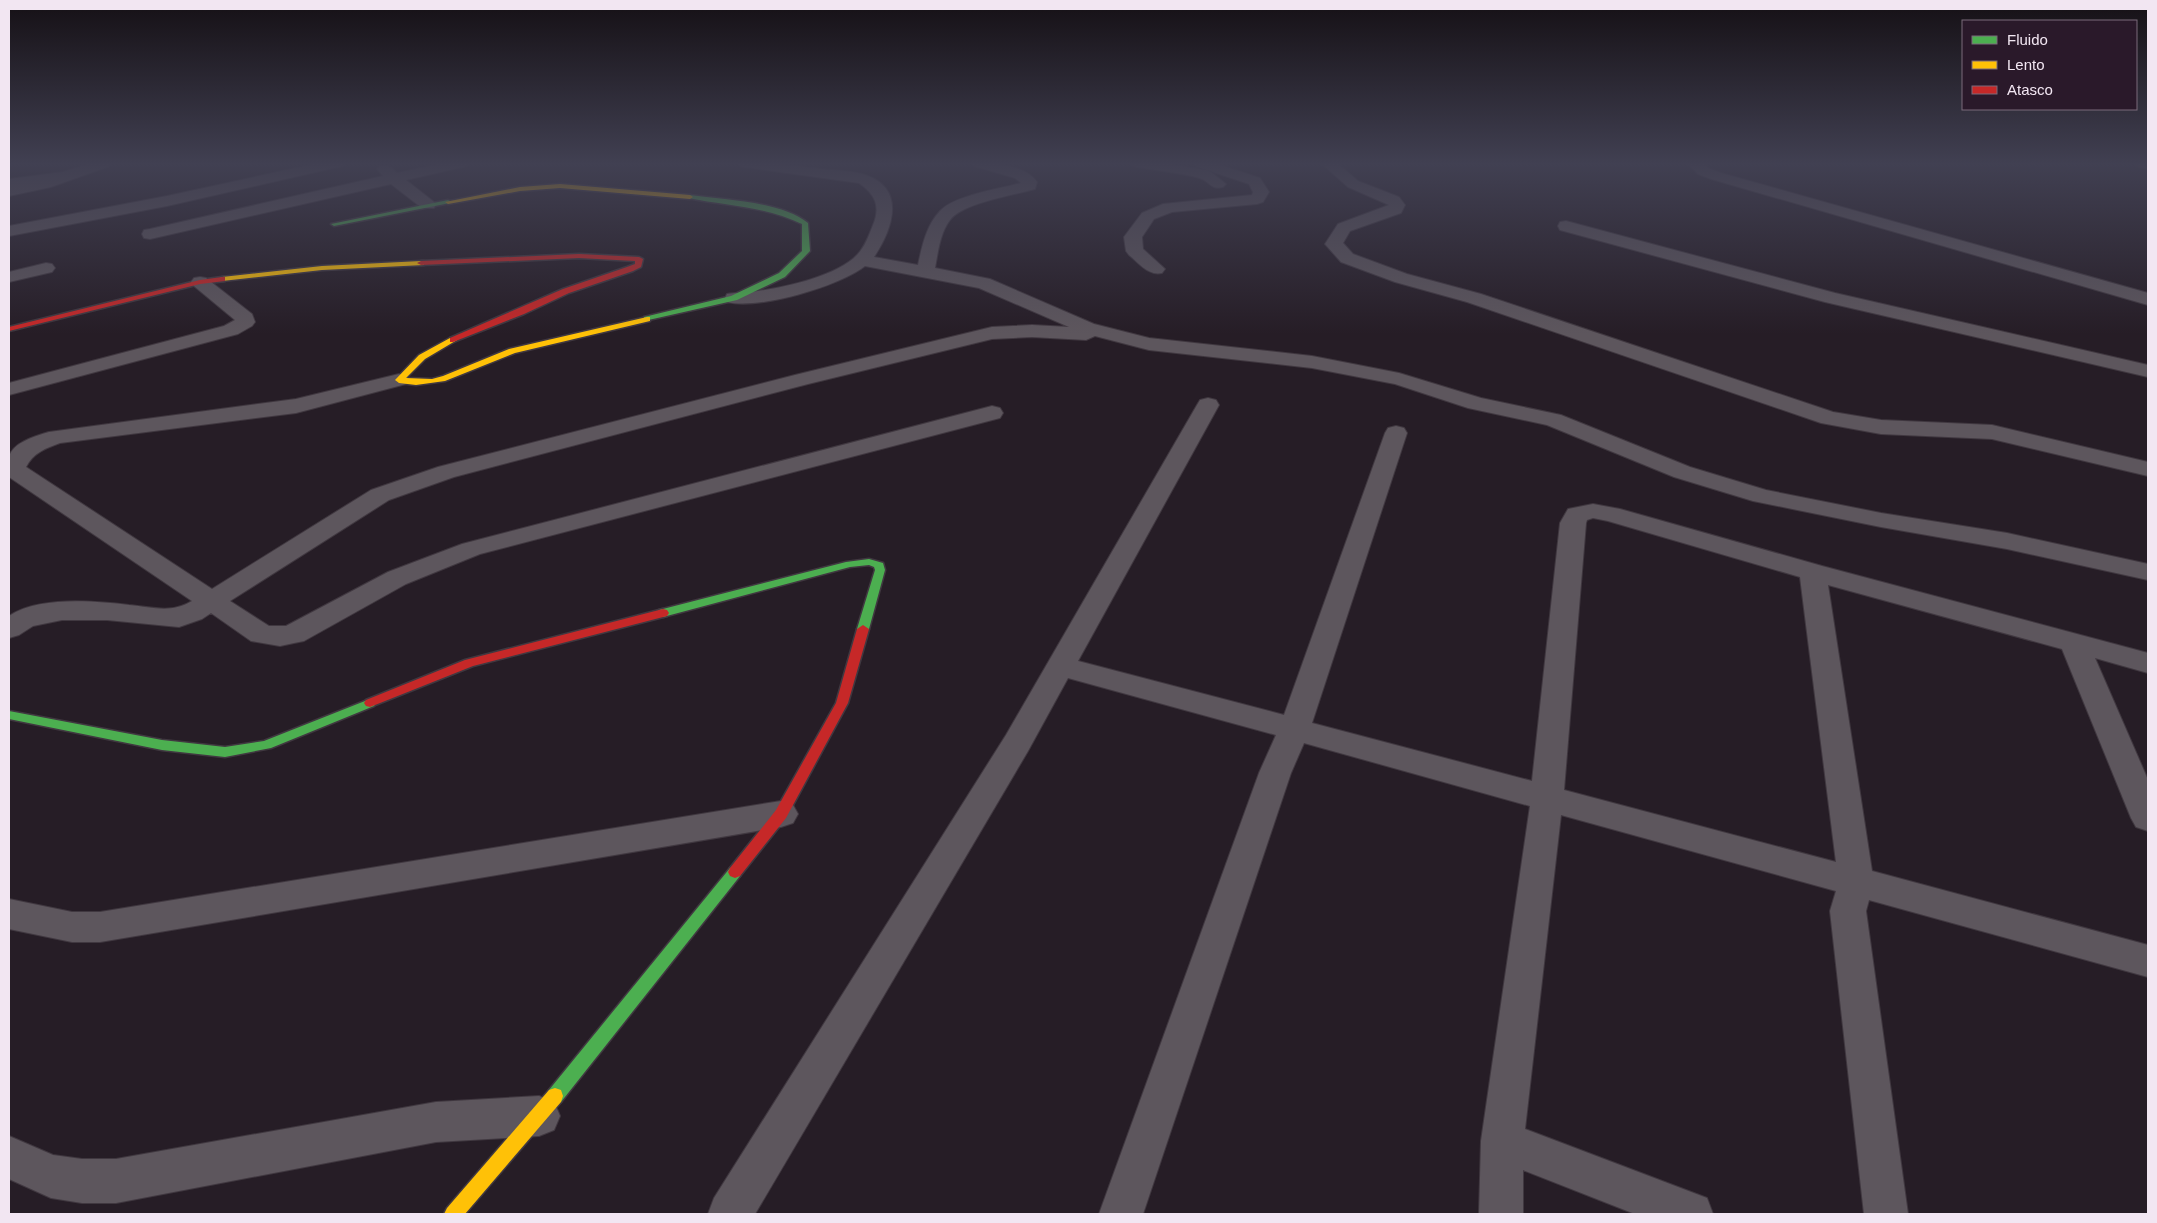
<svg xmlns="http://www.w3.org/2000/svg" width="2157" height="1223" viewBox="0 0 2157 1223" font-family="Arial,sans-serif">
<rect width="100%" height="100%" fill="#261d26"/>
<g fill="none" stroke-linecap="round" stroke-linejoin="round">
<g stroke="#403840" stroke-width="2">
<g id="street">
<path d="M91,163H112L110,166L51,187L9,196V179L63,172Z"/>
<path d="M319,163H345L343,166L338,167L167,206L9,236V226L167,196Z"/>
<path d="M444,163H469L467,166L406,180L434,202L436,205L434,208H422L391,184L150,239L144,238L142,234L144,230L150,229L383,176L377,169L380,166C388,164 391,167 397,173Z"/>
<path d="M738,163C766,163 794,165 822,169C836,171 854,170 868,176C907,191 891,232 874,257L918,265C922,246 926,226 940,211C955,195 1000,189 1021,183L1015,178L974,166L972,163C992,163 1024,164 1037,182L1035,189C1014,195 962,203 950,220C940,233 938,252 935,268L990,279L1094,324L1149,338L1312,356L1399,373L1481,398L1561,415L1690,467L1766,490L1881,513L2007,533L2148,564V580L2007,549L1881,527L1753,501L1674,477L1547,425L1468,408L1395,384L1312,368L1149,350L1095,336L1086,340L1032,337L992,339L808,384L454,477L389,500L230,601L269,626H286L388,572L462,544L992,406L1000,408L1003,413L1000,418L480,554L406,584L304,641L294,643L280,646L251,641L211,613L202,619L179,627L107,620H62L33,626L19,635L9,638V616C39,596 94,601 129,605C153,607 170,614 192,601L9,477C9,471 7,462 9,457C13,442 36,436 49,432L296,399L399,374L406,376L410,380L406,384L296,413L60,443C46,448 33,453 26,467L212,589L371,490L438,467L795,375L992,327L1032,325L1069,327L979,288L865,266C840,286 759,310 727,302L725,298L727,294C737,292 748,293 758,291C786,287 837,276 857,255C865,247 869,235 873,225C881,206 875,194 859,183L745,167L740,166Z"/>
<path d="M1131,163H1162L1206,170L1211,172L1226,184L1223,187C1213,190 1211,184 1202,179C1191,174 1152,170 1138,167L1133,166Z"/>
<path d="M1193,163H1214L1260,178L1269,192L1263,202L1257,204L1172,212L1154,219L1142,237L1143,249L1165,269L1162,273C1148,276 1139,263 1129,255L1126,251L1124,237L1142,213L1163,204L1252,195L1253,192L1249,184L1195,166Z"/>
<path d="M1321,163H1337L1358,181L1399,197L1405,205L1401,213L1350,231L1343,243L1353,254L1407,274L1481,294L1833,412L1881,420L1992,425L2148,462V476L1992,439L1881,434L1821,423L1467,302L1395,282L1341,262L1325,244L1338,224L1389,205L1348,187Z"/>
<path d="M1687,163H1703L1708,168L1721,173L2148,293V305L1711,179L1698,174Z"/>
<path d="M2135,163H2148V169L2137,166Z"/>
<path d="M1566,221L1835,293L2148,365V377L1825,302L1560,230L1558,226L1560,222Z"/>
<path d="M46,263L52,264L55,268L52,272L9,282V272Z"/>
<path d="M200,277L206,278L252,314L255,322L252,326L238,334L9,395V383L224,326L235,320L194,286L191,282L194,278Z"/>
<path d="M1208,398L1216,400L1219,405L1078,661L1284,715L1385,433L1388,428L1396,426L1404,428L1407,433L1312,723L1532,781L1560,523L1568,509L1593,504L1620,509L1822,566L2148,653V673L2095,658L2148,780V831L2136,827L2131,818L2062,649L1828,585L1872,871L2148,945V977L1869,900L1866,911L1908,1214H1864L1830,911L1836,891L1561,815L1525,1129L1707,1198L1713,1214H1635L1523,1170V1214H1479L1481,1141L1530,806L1304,743L1291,773L1143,1214H1099L1259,773L1276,735L1068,678L1028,751L755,1214H708L714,1198L1006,735L1197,405L1200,400ZM1593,518L1608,521L1800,577L1836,862L1564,790L1586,523L1587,520Z"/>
<path d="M781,801L793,805L798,814L793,823L781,827L100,942H72L9,929V899L72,912H100Z"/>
<path d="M539,1096L554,1102L560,1116L554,1130L539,1136L436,1142L116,1203H82L51,1198L9,1179V1136L53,1155L82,1159H116L436,1102Z"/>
</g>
</g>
<g stroke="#403840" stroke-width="3">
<g id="fast">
<path d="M690,195C724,200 781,201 808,223L810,251L785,277L737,300L644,321V317L731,296L779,273L802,251V224C765,206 727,206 688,198V196Z"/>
<path d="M448,200L450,201V203L334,226L331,224Z"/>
<path d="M869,559L883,563L885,570L869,629L863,633L857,629L875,570L874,567L869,565L850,567L663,617L657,613L659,610L846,562Z"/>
<path d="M370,699L374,700L376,703L374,706L271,748L225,757L162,750L9,719V711L162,740L225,747L264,741Z"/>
<path d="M735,866L740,868L742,872L740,876L561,1102L555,1104L549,1102L547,1096L549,1090L730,868Z"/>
</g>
</g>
<g stroke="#403840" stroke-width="3">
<g id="slow">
<path d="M560,184L690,195L693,197L690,199L560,188L520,191L448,204L445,202L520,187Z"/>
<path d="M421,261H424V265L322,270L222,281L218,279L222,277L322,266Z"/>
<path d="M647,317H650V321L515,353L445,381L416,385L399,383L395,380L419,355L450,338L457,340L425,359L406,378L432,379L443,376L509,349Z"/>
<path d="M555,1088L561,1090L563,1096L561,1102L465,1214H444L447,1208L549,1090Z"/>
</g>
</g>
<g stroke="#403840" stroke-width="3">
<g id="jam">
<path d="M579,254L639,257L643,259L641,267L633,271L569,293L524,314L453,342H450V338L563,289L627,267L635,264V261L579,258L421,265L417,263L421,261Z"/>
<path d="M222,277H225V281L200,284L9,331V327L200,280Z"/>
<path d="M663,609L667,610L669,613L667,616L473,666L370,707L366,706L364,703L366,700L465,660Z"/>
<path d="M863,625L869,629L848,703L786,818L740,876L735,878L730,876L728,872L730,868L776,810L836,703L857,629Z"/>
</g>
</g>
<use href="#street" fill="#5d565d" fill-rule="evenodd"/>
<use href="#fast" fill="#4caf50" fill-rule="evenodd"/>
<use href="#slow" fill="#ffc107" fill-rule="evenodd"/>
<use href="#jam" fill="#c62828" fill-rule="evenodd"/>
</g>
<linearGradient id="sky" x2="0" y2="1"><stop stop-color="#151015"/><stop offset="0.49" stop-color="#414052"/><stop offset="1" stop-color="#414052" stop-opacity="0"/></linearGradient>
<rect width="2157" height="334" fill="url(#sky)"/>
<rect width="2157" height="1223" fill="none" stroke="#f2e6f2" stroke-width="20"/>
<rect x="1962" y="20" width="175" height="90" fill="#2a192a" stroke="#7a6b7a"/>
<rect x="1972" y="36" width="25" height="8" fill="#4caf50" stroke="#7a6b7a"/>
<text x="2007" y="45" font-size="15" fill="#f2e6f2">Fluido</text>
<rect x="1972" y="61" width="25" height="8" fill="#ffc107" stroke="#7a6b7a"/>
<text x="2007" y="70" font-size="15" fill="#f2e6f2">Lento</text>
<rect x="1972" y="86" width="25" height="8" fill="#c62828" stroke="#7a6b7a"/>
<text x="2007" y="95" font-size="15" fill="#f2e6f2">Atasco</text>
</svg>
